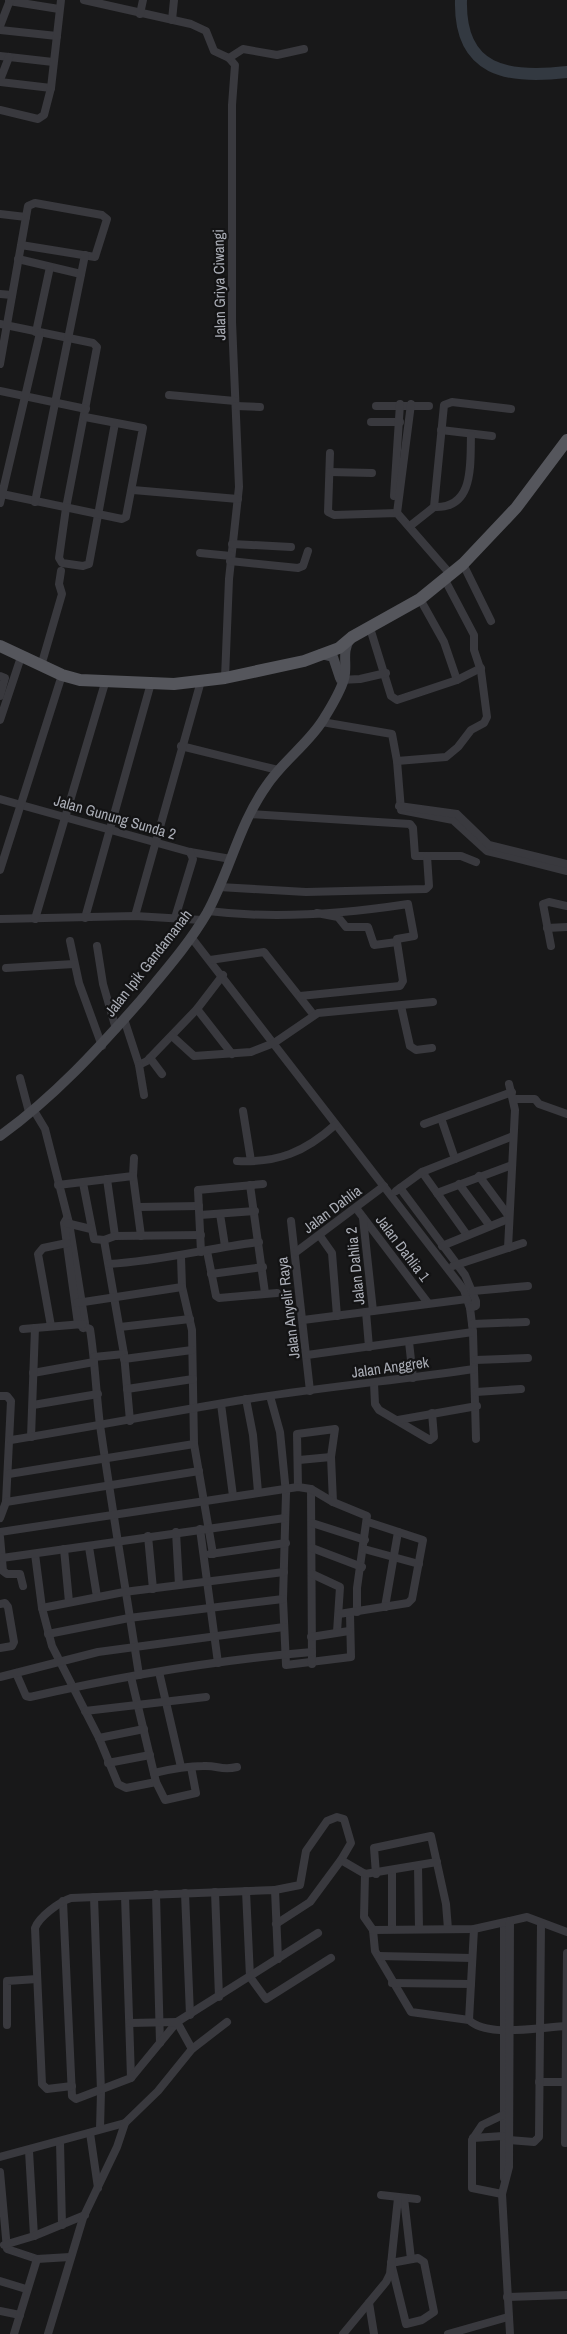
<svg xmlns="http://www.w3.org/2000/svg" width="567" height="2334" viewBox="0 0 567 2334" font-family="'Archivo Narrow',sans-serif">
<rect width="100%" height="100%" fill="#181819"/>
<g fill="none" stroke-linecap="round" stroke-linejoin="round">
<path stroke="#333941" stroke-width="12" d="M461,0C459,72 508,79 567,72"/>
<g stroke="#39393e" stroke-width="8">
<path d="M84,0L191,24L206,31L214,51L229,58L235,65L232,105V322L239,487L229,579L225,678"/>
<path d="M9,1L59,9"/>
<path d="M140,14L143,0"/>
<path d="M172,20L174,0"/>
<path d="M0,26L10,0"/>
<path d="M0,30L57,36"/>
<path d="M0,56L53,62"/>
<path d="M229,58L243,49L277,55L304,49"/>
<path d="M0,80L9,57"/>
<path d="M0,82L51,88"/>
<path d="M0,110L38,119L44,115L51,88L61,0"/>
<path d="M0,214L26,217"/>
<path d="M18,259L81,274"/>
<path d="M0,294L12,295"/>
<path d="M0,324L93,343L97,347L66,508L59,558L62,563L83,566L89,564L115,423"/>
<path d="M36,332L50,267"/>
<path d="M0,364L26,217L28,206L35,203L102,215L107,219L95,257L21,245"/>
<path d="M0,391L86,409"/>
<path d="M169,395L235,401"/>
<path d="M236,406L260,407"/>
<path d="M376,406H429"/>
<path d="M371,422H400"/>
<path d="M441,430L492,436"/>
<path d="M330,453L328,512L334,515L397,513L451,575"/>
<path d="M330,472L372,473"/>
<path d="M133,490L238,499"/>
<path d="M2,494L122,519L126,517L143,428L85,417"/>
<path d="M394,496L400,404"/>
<path d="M35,502L85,255"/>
<path d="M0,503L40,333"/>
<path d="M434,507C475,509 470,463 471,435"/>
<path d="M397,513L411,404"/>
<path d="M410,526L434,507L444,405L452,402L511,409"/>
<path d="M232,544L291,547"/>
<path d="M200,553L231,556"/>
<path d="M230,561L298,568L303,566L308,551"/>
<path d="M463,564L491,621"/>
<path d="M420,599L444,642L457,680"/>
<path d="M370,628L391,696L397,700L457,680L481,668"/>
<path d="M41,666L62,594L59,584L61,571"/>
<path d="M0,676L5,678L0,696"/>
<path d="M340,680L360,679L386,673"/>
<path d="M0,720L21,657"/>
<path d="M322,722L392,734L397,761L401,810L453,820L487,851L567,871"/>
<path d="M181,746L278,770"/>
<path d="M397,761L446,757L458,747L471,730L484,723L487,717L481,671L474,650V635L445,580"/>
<path d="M0,799L190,852L231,859"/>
<path d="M399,806L457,814L489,845L567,864"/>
<path d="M250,814L410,824L413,828L415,856H461L476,862"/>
<path d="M0,870L62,675"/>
<path d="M219,887L306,892L426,889L429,886L427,856"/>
<path d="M208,911C273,919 343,914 408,904L414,936L397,939V942L374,945L368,927H346L338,917L317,913"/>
<path d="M135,916L201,681"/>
<path d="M85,918L151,683"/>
<path d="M175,918L193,859L190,852"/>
<path d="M0,919L135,916L202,920"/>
<path d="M35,919L105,683"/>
<path d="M547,928L567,927"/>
<path d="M191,937L464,1290L470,1308L473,1332L476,1439"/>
<path d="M70,941L79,983L102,1046"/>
<path d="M97,946L103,984L116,1029"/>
<path d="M551,946L543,904L549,902L567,906"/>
<path d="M210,960L264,952L313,1014"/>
<path d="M6,968L74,964"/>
<path d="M300,996L400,986L403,981L397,942"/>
<path d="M401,1006L410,1046L416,1050L432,1048"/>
<path d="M197,1009L232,1054"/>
<path d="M124,1019L139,1065L147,1061L197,1009L223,975"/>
<path d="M172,1036L194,1056L251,1052L274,1043L318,1013L433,1002"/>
<path d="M150,1058L162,1074"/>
<path d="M139,1065L144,1095"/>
<path d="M20,1078L29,1112"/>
<path d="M514,1099H535L539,1104L567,1114"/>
<path d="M33,1109L45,1129L69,1223L85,1323L83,1328"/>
<path d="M243,1111L251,1161"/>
<path d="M441,1118L455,1159"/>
<path d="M424,1124L512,1092"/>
<path d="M134,1158L133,1176L141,1236"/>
<path d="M237,1161C278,1163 305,1152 335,1125"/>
<path d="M422,1172L467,1235"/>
<path d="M479,1176L508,1215"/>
<path d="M107,1179L115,1236"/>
<path d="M83,1183L94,1239L104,1240L115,1236L201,1235"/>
<path d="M459,1184L490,1226"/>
<path d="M58,1185L133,1176"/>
<path d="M250,1185L265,1293"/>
<path d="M400,1188L465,1275L476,1301V1306L470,1308"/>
<path d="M396,1191L422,1172L513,1136"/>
<path d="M437,1193L512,1165"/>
<path d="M139,1207L199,1206"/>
<path d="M356,1208L428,1303"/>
<path d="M220,1214L225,1246"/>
<path d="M200,1215L255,1211"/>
<path d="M67,1218L64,1223L78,1324L90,1329C95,1361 96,1393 100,1425C112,1508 126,1591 139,1675"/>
<path d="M363,1218L373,1311"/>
<path d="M291,1221L310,1391"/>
<path d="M66,1223L91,1229"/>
<path d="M320,1236L332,1253L337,1316"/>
<path d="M104,1240L124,1354L130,1421"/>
<path d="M442,1246L508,1219"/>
<path d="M508,1248L515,1110L509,1084"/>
<path d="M207,1251L216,1296L219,1298L277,1293"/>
<path d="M201,1252L198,1190L263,1184"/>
<path d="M296,1252L384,1186"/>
<path d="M181,1257L182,1287L192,1330L194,1444L213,1554"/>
<path d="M109,1264C161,1261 209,1248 259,1242"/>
<path d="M453,1266L523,1243"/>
<path d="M211,1274L263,1267"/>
<path d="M473,1291L528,1286"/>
<path d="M77,1303L182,1287"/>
<path d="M366,1312L369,1347"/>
<path d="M303,1320L467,1299"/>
<path d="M472,1324L526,1322"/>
<path d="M51,1326L38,1254L43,1248L67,1243"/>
<path d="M120,1327L190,1319"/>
<path d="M23,1329L83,1324"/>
<path d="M409,1342L413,1378"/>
<path d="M307,1355L473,1332"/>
<path d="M94,1357L124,1354"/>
<path d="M124,1359L192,1350"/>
<path d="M475,1360L528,1358"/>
<path d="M33,1373L94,1362"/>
<path d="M374,1383L375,1404L379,1410L430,1440L434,1437L432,1413"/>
<path d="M127,1389L193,1379"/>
<path d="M476,1392L521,1389"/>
<path d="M0,1396H7L11,1401L6,1502L0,1518"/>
<path d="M270,1396L280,1432L286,1493L283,1599L286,1665L351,1657L350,1614"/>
<path d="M246,1399L253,1435L258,1492"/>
<path d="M221,1404L233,1496"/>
<path d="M33,1405L98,1394"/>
<path d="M398,1420L477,1406"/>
<path d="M31,1437L35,1328"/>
<path d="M11,1440C90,1427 168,1412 248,1399C323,1387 399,1380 474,1369"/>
<path d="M299,1460L331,1457"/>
<path d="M9,1474L194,1444"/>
<path d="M298,1487L297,1434L335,1429L331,1457L333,1502"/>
<path d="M311,1489L312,1664"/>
<path d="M6,1502L199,1471"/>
<path d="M312,1523L365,1540"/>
<path d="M200,1529L218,1663"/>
<path d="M0,1532L298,1487L311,1489L333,1502L367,1516L357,1588V1612"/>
<path d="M176,1532L179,1585"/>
<path d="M148,1536L153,1589"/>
<path d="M0,1537L3,1571L7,1574H20L23,1586"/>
<path d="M89,1547L97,1597"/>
<path d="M312,1548L362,1567"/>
<path d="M64,1549L69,1602"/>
<path d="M364,1549L419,1564"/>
<path d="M35,1554L42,1608L52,1646L99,1738L118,1784L126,1788L156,1782"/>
<path d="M210,1554L286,1543"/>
<path d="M2,1558L285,1518"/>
<path d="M312,1574L340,1587L337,1632"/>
<path d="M0,1604L5,1603L8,1607L14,1642L12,1646L0,1648"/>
<path d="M385,1607L398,1532"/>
<path d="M42,1608L124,1592L284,1572"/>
<path d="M339,1614L408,1603L412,1599L423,1540L368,1522"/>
<path d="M48,1634L129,1618L283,1599"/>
<path d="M311,1637L349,1631"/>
<path d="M159,1672L181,1767"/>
<path d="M16,1673L26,1696L30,1697C122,1676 217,1660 312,1652"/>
<path d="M0,1677L98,1652L284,1627"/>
<path d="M131,1677L156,1782L165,1800L196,1793L191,1767"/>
<path d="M85,1711L206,1697"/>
<path d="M99,1738L144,1729"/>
<path d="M108,1763L150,1755"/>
<path d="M154,1773C171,1769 187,1766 203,1766C218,1765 221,1771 237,1767"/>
<path d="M418,1866L419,1929"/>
<path d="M392,1871V1929"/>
<path d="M365,1874L364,1917L373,1930L375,1951L411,2012L469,2020C487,2038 541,2027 567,2026"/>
<path d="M376,1874L374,1848L431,1836L446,1904L448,1929"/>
<path d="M275,1890L300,1885L306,1851L327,1821L337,1817L344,1819L351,1843L341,1860"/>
<path d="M246,1891L250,1977L266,1999L331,1958"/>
<path d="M215,1892L219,1997"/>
<path d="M185,1893L190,2015"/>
<path d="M156,1894L160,2043"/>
<path d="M125,1896L131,2078"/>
<path d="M94,1897L101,2091L100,2129"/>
<path d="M63,1901L72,2096L76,2099L131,2078L177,2022L318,1933"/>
<path d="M504,1923V2178"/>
<path d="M276,1924L310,1902L341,1860L365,1874L437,1862"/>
<path d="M373,1930L474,1929L527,1917L567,1932"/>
<path d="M379,1956L472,1958"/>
<path d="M392,1983L471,1984"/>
<path d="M469,2020L474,1929"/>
<path d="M130,2023L177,2022L192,2049"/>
<path d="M7,2025V1981L37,1979"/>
<path d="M539,2082H567"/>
<path d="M72,2086L47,2089L42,2084L35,1928C39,1917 59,1902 71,1898L275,1890L278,1959"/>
<path d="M90,2133L98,2188"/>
<path d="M473,2138L503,2136"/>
<path d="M509,2140L534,2142L539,2137L541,1924"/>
<path d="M60,2142L62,2225"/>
<path d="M565,2143L567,1953"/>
<path d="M29,2151L34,2236"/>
<path d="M0,2157L125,2123L158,2091L192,2049L227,2022"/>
<path d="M0,2172L7,2249L37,2259L70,2257"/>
<path d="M502,2194L472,2188V2140L482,2125L503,2115"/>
<path d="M381,2195L417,2199"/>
<path d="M404,2198L411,2259"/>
<path d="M4,2245L34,2236L85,2215"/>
<path d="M418,2258L424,2262L434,2312L422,2320L406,2324L391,2263Z"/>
<path d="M0,2281L26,2289"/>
<path d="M507,2297L567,2295"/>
<path d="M369,2303L374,2334"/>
<path d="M0,2311L20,2315"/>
<path d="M14,2334L37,2259"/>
<path d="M48,2334L83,2218L117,2147L125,2123"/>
<path d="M343,2334L386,2282L390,2274L398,2198"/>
<path d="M448,2334L508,2317"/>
<path d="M510,2334L502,2194L509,2167L510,1921"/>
</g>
<g stroke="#47484e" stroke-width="10">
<path d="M321,654L333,657L340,678"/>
<path d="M0,1136C54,1097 98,1049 141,1000C164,972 189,944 207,913C230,871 239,824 267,785C283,761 308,744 323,720C331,707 340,693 344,679C348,665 341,652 350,639"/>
</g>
<path stroke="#55565c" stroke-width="12" d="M0,646L62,675L80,680L174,684L225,678L304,661L339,648L352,637L420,599L463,564L516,508L567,440"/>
</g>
<g text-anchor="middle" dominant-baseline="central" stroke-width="4.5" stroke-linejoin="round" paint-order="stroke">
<g font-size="15" fill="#abaeb7" stroke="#131314">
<text transform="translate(219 285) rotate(-91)">Jalan Griya Ciwangi</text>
<text transform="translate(115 817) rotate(16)">Jalan Gunung Sunda 2</text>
<text transform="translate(148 963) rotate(-52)">Jalan Ipik Gandamanah</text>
<text transform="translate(332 1209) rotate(-37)">Jalan Dahlia</text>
<text transform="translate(403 1248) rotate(53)">Jalan Dahlia 1</text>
<text transform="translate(355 1266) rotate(-96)">Jalan Dahlia 2</text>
<text transform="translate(288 1308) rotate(-97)">Jalan Anyelir Raya</text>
<text transform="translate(390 1367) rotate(-8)">Jalan Anggrek</text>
</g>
</g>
</svg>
